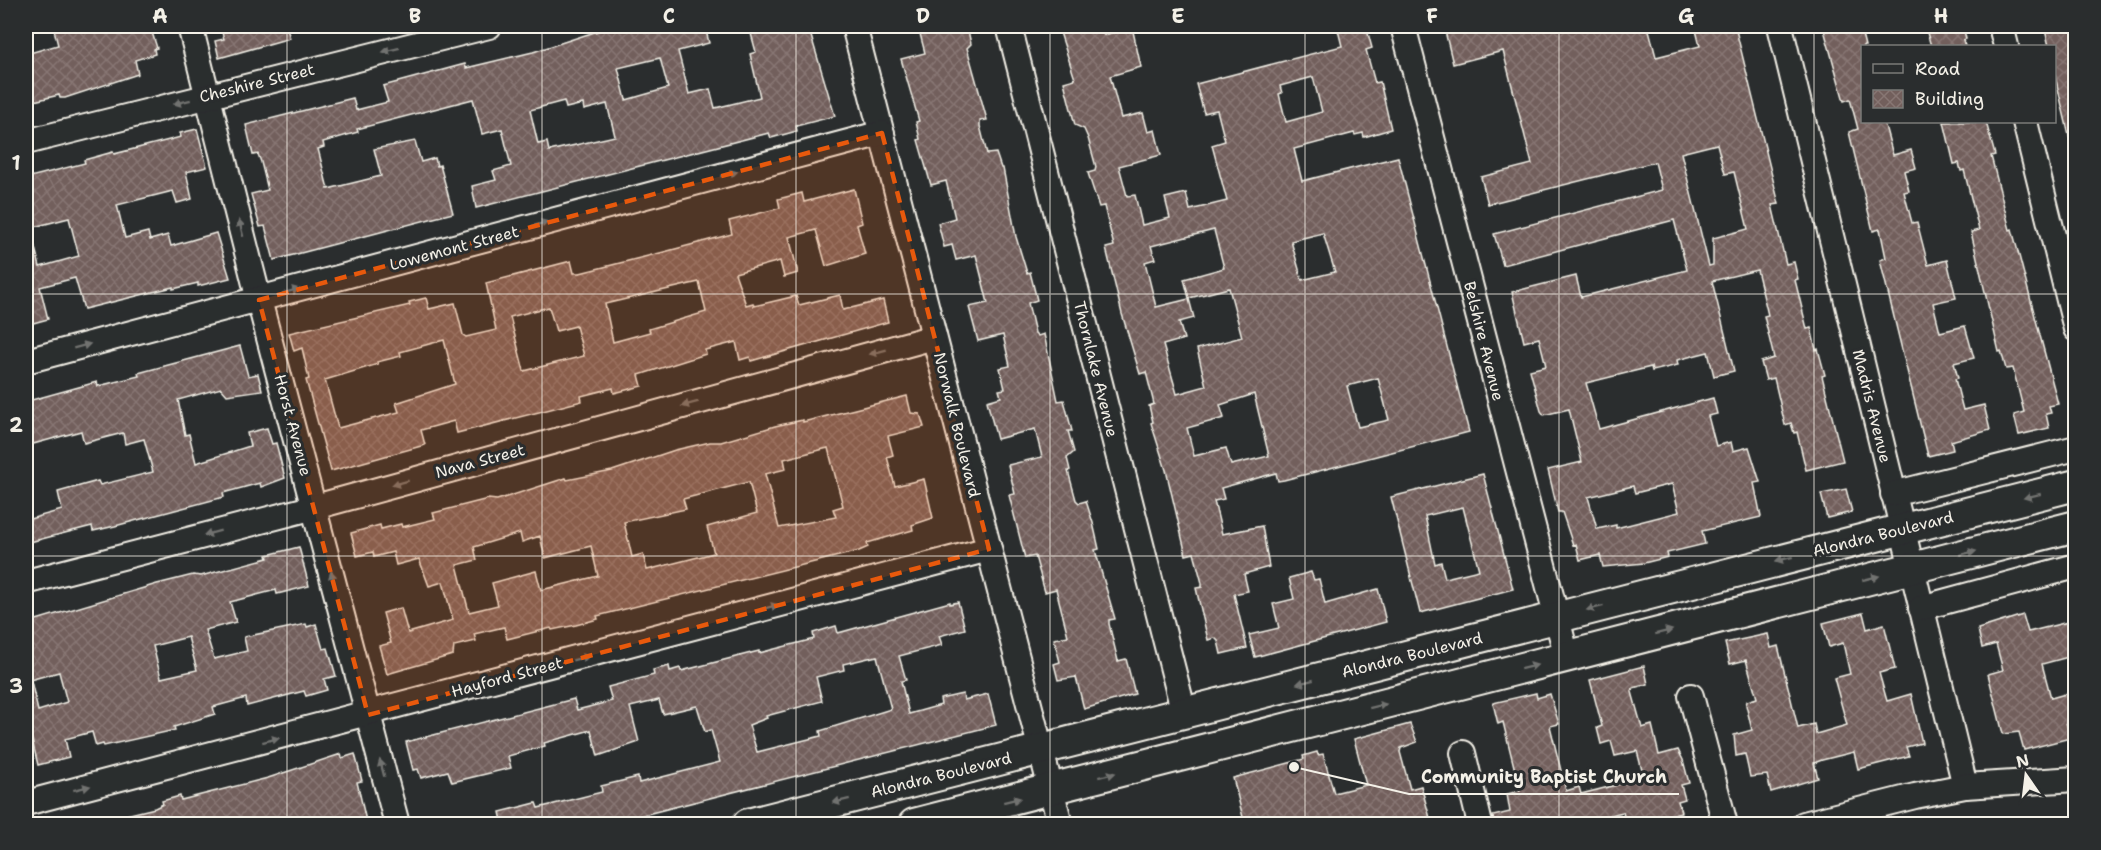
<svg xmlns="http://www.w3.org/2000/svg" width="2101" height="850" viewBox="0 0 2101 850" font-family="'Shantell Sans',sans-serif">
<defs>
<pattern id="building-cross-hatch" width="8" height="8" patternUnits="userSpaceOnUse" patternTransform="scale(1.5)"><rect width="8" height="8" fill="#725f5c"/><path d="M0 0l8 8M0 8l8-8" fill="none" stroke="#877673"/></pattern>
</defs>
<rect width="100%" height="100%" fill="#2a2d2e"/>
<filter id="ink" filterUnits="userSpaceOnUse"><feTurbulence type="fractalNoise" baseFrequency=".0167" numOctaves="2"/><feDisplacementMap in="SourceGraphic" scale="12" xChannelSelector="R" yChannelSelector="G"/><feConvolveMatrix kernelMatrix="1 2 1 2 8 2 1 2 1" color-interpolation-filters="sRGB"/></filter>
<g filter="url(#ink)">
<g fill="url(#building-cross-hatch)" stroke="#f4f1e8" stroke-width="1.5" fill-rule="evenodd">
<path d="M53,26H150L157,48L154,49L155,54L135,60L138,74L65,98H60L59,95L26,103V54L58,45Z"/>
<path d="M220,26H286L290,38L219,58L215,41L224,39Z"/>
<path d="M613,26H705L709,43L678,51L689,94L710,89L715,108L760,97L750,54L756,52L749,26H808L835,116L796,126L797,131L771,138L769,133L476,208L472,186L496,180L493,171L511,166L502,129L482,134L473,99L357,129L358,132L323,142L324,147L318,149L328,189L381,176L374,149L415,141L421,162L435,158L437,166L440,165L453,213L274,260L265,226L260,227L251,194L268,190L261,162L258,154L253,155L246,125L353,98L356,110L388,102L383,86L465,64L466,68L533,52ZM660,58L668,88L626,100L618,68ZM564,101L566,108L583,104L584,110L607,104L615,136L549,151L547,142L538,144L530,110Z"/>
<path d="M918,26H967L971,44L967,48L987,120L980,121V126L987,154L996,153L1001,168H1003L1016,237L1027,273L1030,272L1037,300L1028,303L1035,333L1038,336L1044,334L1058,401L1064,400L1072,431H1068L1074,452L1067,458L1070,470L1068,471L1076,500L1079,503L1086,501L1093,523L1099,549L1095,550L1115,619L1109,620V624L1118,661L1126,659L1135,694L1084,709L1076,677L1058,680L1054,664L1060,662L1054,639L1068,636L1056,589L1045,592L1035,556L1025,558L1009,495L1015,494L1008,465L1042,457L1035,429L997,439L987,401L1001,397L999,390L1005,389L1000,368L1010,366L1003,335L978,341L969,307L988,303L976,255L956,260L952,245L944,247L938,223L955,218L946,181L931,185L918,140L920,139L916,122L919,121L901,59L925,53Z"/>
<path d="M1058,26H1101L1104,35L1132,27L1141,67L1110,76L1121,118L1143,113L1148,132L1155,130L1161,155L1119,166L1127,196L1135,195L1142,225L1170,218L1165,198L1186,193L1190,210L1227,201L1212,145L1225,141L1217,110L1204,113L1196,84L1342,46L1337,26H1366L1372,48L1366,50L1375,83L1380,82L1391,129L1364,137L1363,133L1355,135L1354,133L1294,149L1302,181L1398,157L1469,432L1284,480L1278,481L1276,473L1221,488L1224,499L1214,501L1222,534L1262,526L1269,567L1244,574L1248,591L1234,594L1247,648L1221,654L1218,641L1215,638L1208,640L1196,588L1202,587V583L1194,553L1186,555L1166,470L1151,423L1153,422L1149,406L1154,404L1146,372L1140,374L1122,314L1106,248L1114,246L1104,206L1099,207L1088,173L1095,171L1096,167L1088,138L1084,129L1075,125L1064,82L1075,79ZM1313,77L1322,112L1286,122L1279,94L1282,93L1280,86ZM1214,230L1224,268L1184,279L1189,298L1229,288L1242,337L1197,349L1206,386L1177,394L1163,345L1184,339L1179,322L1194,318L1189,299L1156,307L1145,262L1155,259L1151,246ZM1323,233L1335,272L1302,280L1291,241ZM1378,378L1389,420L1358,427L1347,386ZM1254,394L1269,456L1231,465L1226,448L1194,456L1187,428L1224,418L1220,405Z"/>
<path d="M1468,26H1648L1656,57L1700,46L1695,26H1735L1779,204L1772,205L1786,264L1794,262L1798,279L1795,280L1807,329L1811,328L1816,350L1818,349L1825,375L1822,376L1843,461L1806,470L1797,432L1794,433L1791,423L1785,425L1774,378L1766,380L1761,362L1774,358L1764,316L1768,315L1757,270L1712,281L1734,371L1714,376L1708,352L1677,360L1678,365L1652,371L1651,367L1586,383L1599,429L1713,398L1717,414L1708,416L1716,446L1731,442L1733,451L1749,447L1760,482L1754,483L1761,517L1702,531L1705,544L1667,553L1668,557L1644,563L1603,567L1600,555L1580,560L1576,544L1573,545L1562,512H1558L1548,470L1582,462L1569,409L1544,415L1541,411L1530,370L1546,366L1539,338L1524,342L1512,292L1576,276L1581,297L1687,270L1674,220L1503,265L1494,234L1662,190L1655,162L1488,204L1481,177L1532,164L1503,51L1453,64L1445,31ZM1717,144L1725,174L1734,172L1748,229L1713,238V265L1709,266L1681,153ZM1672,484L1679,512L1616,528V525L1597,529L1588,497L1633,486L1635,493Z"/>
<path d="M1823,26H1860L1865,46H1863V122H1884L1893,155L1911,150L1916,168L1904,171L1909,191L1904,192L1912,223L1917,222L1928,265L1947,260L1956,298L1933,303L1940,332L1965,326L1974,358L1954,363L1958,378L1955,379L1963,410L1984,405L1990,430L1951,441L1953,450L1928,456L1880,260L1886,258L1880,229L1873,231L1849,132L1858,129L1850,99L1844,101Z"/>
<path d="M1925,26H1963L1966,39L1963,40L1965,46H1931Z"/>
<path d="M2044,26H2071L2073,33H2076V139L2070,140L2055,76V46H2049Z"/>
<path d="M1944,122H1986L1995,155L1991,156L2010,230L2012,229L2058,404L2049,406L2051,413L2046,414L2049,428L2019,435L2014,415L2024,412L2013,368L2006,369L2001,351L1999,352L1971,232L1979,230L1964,170L1961,171L1959,163L1954,164Z"/>
<path d="M197,129L207,167L186,172L192,199L177,203L173,191L117,205L125,238L148,232L150,240L168,235L171,246L216,233L230,278L198,286V283L173,289V287L84,309L75,278L40,287L48,319L26,325V233L31,232L40,267L79,256L69,218L26,229V178L85,163L84,160L113,152L114,154L181,137L180,133Z"/>
<path d="M854,189L862,223L857,225L865,254L826,266L816,230L789,237L798,273L784,277L780,261L735,273L746,305L753,303L754,306L796,296L799,305L840,295L843,310L883,300L888,322L751,361L750,357L740,360L736,342L705,350L706,354L639,375L642,386L614,393L613,388L581,396L582,401L457,433L454,421L421,430L425,445L331,471L306,380L309,379L302,348L294,351L289,333L410,305L409,302L426,298L429,309L455,303L463,335L466,337L496,330L486,283L571,261L574,273H580L664,252L732,234L729,221L780,208L778,199L802,193L804,202ZM699,282L706,312L649,329L650,332L613,342L605,304ZM549,307L556,331L576,326L584,356L524,371L510,317ZM444,340L455,384L396,403L399,412L338,428L325,380L378,364L377,362L401,356L400,352Z"/>
<path d="M240,346L248,376L258,374L262,390L227,395L221,388L178,400L185,435L189,434L196,463L250,446L247,433L267,428L272,444L276,443L285,478L261,487L260,483L223,493L224,497L115,526L93,531L92,526L26,543V520L62,510L58,492L98,481L100,485L153,472L144,439L125,444L123,433L84,443L81,431L26,446V414L31,413L28,401L97,382L98,386L139,376L138,373Z"/>
<path d="M907,396L911,413L920,414L924,427L888,436L893,455L887,457L895,486L924,479L933,518L912,525L913,530L867,543L868,547L859,551L597,616L598,619L576,625L552,630L551,628L507,639L504,627L474,634L476,641L454,646L453,655L387,674L379,646L391,643L383,613L401,608L408,633L453,620L443,582L429,586L419,559L396,565L393,552L374,557L373,552L357,556L351,533L380,525L381,529L401,524L402,527L435,519L433,513L488,499L497,500L566,478L567,480L612,471L675,450L710,442H721L775,426L803,420V422ZM828,448L843,506L833,509L836,517L779,528L765,474L786,469L784,459ZM749,482L757,513L707,527L714,553L647,570L643,554L632,557L624,522L686,509L683,499ZM520,533L522,542L540,536L545,558L591,546L598,576L541,590L536,571L492,583L498,605L469,612L457,565L477,560L474,547Z"/>
<path d="M1483,474L1513,589L1420,613L1391,497ZM1463,507L1479,570L1445,578L1441,562L1435,564L1425,516Z"/>
<path d="M1846,489L1852,512L1827,518L1821,494Z"/>
<path d="M299,547L309,586L277,594L276,590L230,602L236,622L205,630L214,659L247,651L244,637L306,624L307,627L316,624L323,649L328,648L336,676L324,679L327,690L306,696L304,691L247,706L246,698L213,707L215,714L174,727L175,730L104,746L103,744L96,746L92,732L65,739L69,757L38,765L30,732L26,734V682L31,681L38,711L67,702L59,672L26,681V623L157,584L193,575L201,576L268,558L267,555ZM188,637L197,670L161,678L153,646Z"/>
<path d="M1311,572L1314,580L1319,579L1325,604L1378,589L1386,622L1255,657L1249,635L1279,628L1273,604L1294,599L1289,578Z"/>
<path d="M950,602V604L958,602L965,629L939,636L942,645L899,656L906,680L901,681L909,714L941,705L940,699L958,695L963,694L964,700L988,694L996,725L604,825H503L500,812L536,803L538,808L602,792L601,786L638,777L639,783L720,762L711,730L705,732L697,706L663,714L659,700L630,707L639,742L598,756L591,730L544,743L545,746L508,756L511,768L452,782L448,771L421,778L418,769L413,770L406,742L574,699L577,710L612,701L608,687L654,675L653,670L669,666L670,671L680,668L681,671L759,651V653L814,639L813,633L836,626L838,633ZM877,656L891,709L820,731L821,736L757,752L749,725L767,718L766,716L822,701L816,677L844,670L843,664Z"/>
<path d="M1863,613L1867,629L1884,624L1895,669L1879,673L1887,701L1911,694L1922,743L1906,747L1909,756L1858,769L1854,752L1822,760L1814,763L1818,778L1771,792L1767,775L1750,777L1745,754L1736,756L1734,735L1752,730L1746,705L1747,701L1757,698L1746,660L1730,664L1725,643L1768,634L1771,648L1778,646L1798,728L1814,724L1816,734L1847,725L1834,678L1850,674L1843,643L1829,647L1823,623Z"/>
<path d="M2023,615L2028,632L2076,620V655L2042,664L2051,698L2076,691V720L2066,722L2070,738L2024,750L2019,732L2003,734L1988,674L2003,670L1996,644L1982,648L1978,629Z"/>
<path d="M1644,666L1648,684L1633,688L1632,692L1642,728L1652,725L1659,755L1678,750L1683,760L1689,783L1681,785L1685,799L1678,801L1681,812L1645,822V825H1626L1623,812L1583,822V825H1494L1493,816L1510,812L1507,794L1520,791L1503,722L1498,724L1493,703L1536,693L1537,698L1550,694L1559,724L1550,726L1566,791L1579,787L1581,794L1644,778L1637,751L1615,756L1611,741L1601,744L1597,728L1602,726L1590,680Z"/>
<path d="M1410,724L1417,742L1401,748L1400,752L1410,789L1421,786L1432,825H1245L1233,778L1304,759L1303,756L1317,752L1318,755L1323,754L1334,793L1366,785L1354,739Z"/>
<path d="M341,754L342,758L355,754L362,781L357,782L366,821L353,825H110L109,819L155,808L163,804L162,801L180,796L181,800L268,778Z"/>
</g>
<g fill="none" stroke-linecap="round" stroke-linejoin="round">
<g stroke="#f4f1e8" stroke-width="28">
<g id="minor">
<path d="M190,26L259,300L397,824"/>
<path d="M854,26L1060,824"/>
<path d="M1009,26L1184,713"/>
<path d="M1403,26L1567,657"/>
<path d="M1780,26L1965,786"/>
<path d="M2001,26L2006,46"/>
<path d="M2025,122L2076,329"/>
<path d="M26,142L489,26"/>
<path d="M26,361L882,133"/>
<path d="M1893,494L2076,448"/>
<path d="M26,582L315,507L934,337"/>
<path d="M1921,608L2076,566"/>
<path d="M1691,696L1725,824"/>
<path d="M1463,753L1480,824"/>
<path d="M26,803L989,549"/>
<path d="M1804,824L1915,796L1965,786L2076,779"/>
</g>
</g>
<g stroke="#f4f1e8" stroke-width="34">
<g id="major">
<path d="M748,824L2076,485"/>
<path d="M914,824L2076,526"/>
</g>
</g>
<use href="#minor" stroke="#2a2d2e" stroke-width="24"/>
<use href="#major" stroke="#2a2d2e" stroke-width="30"/>
</g>
<defs><path id="oneway-solid" d="M-6-.8H1V-3.2L6.5 0L1 3.2V.8H-6Z" transform="scale(1.5)"/></defs>
<g fill="#71726f">
<use href="#oneway-solid" transform="translate(391 50) rotate(166)"/>
<use href="#oneway-solid" transform="translate(182 102) rotate(166)"/>
<use href="#oneway-solid" transform="translate(729 174) rotate(-15)"/>
<use href="#oneway-solid" transform="translate(540 224) rotate(-15)"/>
<use href="#oneway-solid" transform="translate(241 228) rotate(-104)"/>
<use href="#oneway-solid" transform="translate(291 291) rotate(-15)"/>
<use href="#oneway-solid" transform="translate(82 346) rotate(-15)"/>
<use href="#oneway-solid" transform="translate(878 352) rotate(165)"/>
<use href="#oneway-solid" transform="translate(690 404) rotate(165)"/>
<use href="#oneway-solid" transform="translate(400 483) rotate(165)"/>
<use href="#oneway-solid" transform="translate(2032 496) rotate(166)"/>
<use href="#oneway-solid" transform="translate(212 533) rotate(165)"/>
<use href="#oneway-solid" transform="translate(1968 553) rotate(-14)"/>
<use href="#oneway-solid" transform="translate(1784 559) rotate(166)"/>
<use href="#oneway-solid" transform="translate(1871 578) rotate(-14)"/>
<use href="#oneway-solid" transform="translate(333 579) rotate(-104)"/>
<use href="#oneway-solid" transform="translate(770 607) rotate(-15)"/>
<use href="#oneway-solid" transform="translate(1595 608) rotate(166)"/>
<use href="#oneway-solid" transform="translate(1664 632) rotate(-14)"/>
<use href="#oneway-solid" transform="translate(581 658) rotate(-15)"/>
<use href="#oneway-solid" transform="translate(1529 667) rotate(-14)"/>
<use href="#oneway-solid" transform="translate(1305 682) rotate(166)"/>
<use href="#oneway-solid" transform="translate(1378 706) rotate(-14)"/>
<use href="#oneway-solid" transform="translate(271 740) rotate(-14)"/>
<use href="#oneway-solid" transform="translate(382 768) rotate(-105)"/>
<use href="#oneway-solid" transform="translate(1107 775) rotate(-14)"/>
<use href="#oneway-solid" transform="translate(82 788) rotate(-14)"/>
<use href="#oneway-solid" transform="translate(1012 800) rotate(-14)"/>
<use href="#oneway-solid" transform="translate(841 801) rotate(166)"/>
</g>
</g>
<path fill="#e8590c" fill-opacity="0.2" stroke="#e8590c" stroke-width="4.5" stroke-dasharray="12 8" stroke-linejoin="round" d="M882,133L989,549L368,715L259,300Z"/>
<path fill="none" stroke="#f4f1e8" stroke-width="1.5" stroke-opacity="0.55" d="M287,26V824M542,26V824M796,26V824M1050,26V824M1305,26V824M1559,26V824M1814,26V824M26,294H2076M26,556H2076"/>
<g text-anchor="middle" dominant-baseline="central" stroke-width="6" stroke-linejoin="round" paint-order="stroke">
<g font-size="16" fill="#f4f1e8" stroke="#2a2d2e">
<text transform="translate(257 83) rotate(-14)">Cheshire Street</text>
<text transform="translate(454 248) rotate(-15)">Lowemont Street</text>
<text transform="translate(1484 341) rotate(76)">Belshire Avenue</text>
<text transform="translate(1096 369) rotate(76)">Thornlake Avenue</text>
<text transform="translate(1872 406) rotate(76)">Madris Avenue</text>
<text transform="translate(293 425) rotate(75)">Horst Avenue</text>
<text transform="translate(957 425) rotate(76)">Norwalk Boulevard</text>
<text transform="translate(480 461) rotate(-15)">Nava Street</text>
<text transform="translate(1883 534) rotate(-14)">Alondra Boulevard</text>
<text transform="translate(1412 655) rotate(-14)">Alondra Boulevard</text>
<text transform="translate(507 677) rotate(-15)">Hayford Street</text>
<text transform="translate(941 775) rotate(-14)">Alondra Boulevard</text>
</g>
</g>
<path fill="none" stroke="#f4f1e8" stroke-width="2" d="M1294 767L1409 794H1679"/>
<circle fill="#f4f1e8" stroke="#2a2d2e" stroke-width="2" cx="1294" cy="767" r="6"/>
<g font-size="18" text-anchor="middle" font-weight="bold" fill="#f4f1e8" stroke="#2a2d2e" stroke-width="6" stroke-linejoin="round" paint-order="stroke">
<text x="1544" y="783">Community Baptist Church</text>
</g>
<rect width="2101" height="850" fill="none" stroke="#2a2d2e" stroke-width="66"/>
<rect x="1861" y="45" width="195" height="78" fill="#2a2d2e" stroke="#7b7b78" stroke-width="1.5"/>
<rect x="1873" y="64" width="30" height="9" fill="#2a2d2e" stroke="#7b7b78" stroke-width="1.5"/>
<text x="1915" y="75" font-size="18" fill="#f4f1e8">Road</text>
<rect x="1873" y="90" width="30" height="18" fill="url(#building-cross-hatch)" stroke="#7b7b78" stroke-width="1.5"/>
<text x="1915" y="105" font-size="18" fill="#f4f1e8">Building</text>
<g transform="translate(2026 775) rotate(346)" stroke="#2a2d2e" stroke-width="4.5" paint-order="stroke">
<path d="M0-4.5L10 22L0 15L-10 22Z" fill="#f4f1e8"/>
<text y="-9" font-size="16" font-weight="bold" text-anchor="middle" fill="#f4f1e8">N</text>
</g>
<rect x="33" y="33" width="2035" height="784" fill="none" stroke="#f4f1e8" stroke-width="2"/>
<g font-size="20" text-anchor="middle" font-weight="bold" fill="#f4f1e8">
<text x="160" y="23">A</text>
<text x="415" y="23">B</text>
<text x="669" y="23">C</text>
<text x="923" y="23">D</text>
<text x="1178" y="23">E</text>
<text x="1432" y="23">F</text>
<text x="1686" y="23">G</text>
<text x="1941" y="23">H</text>
<text x="16" y="170">1</text>
<text x="16" y="432">2</text>
<text x="16" y="693">3</text>
</g>
</svg>
